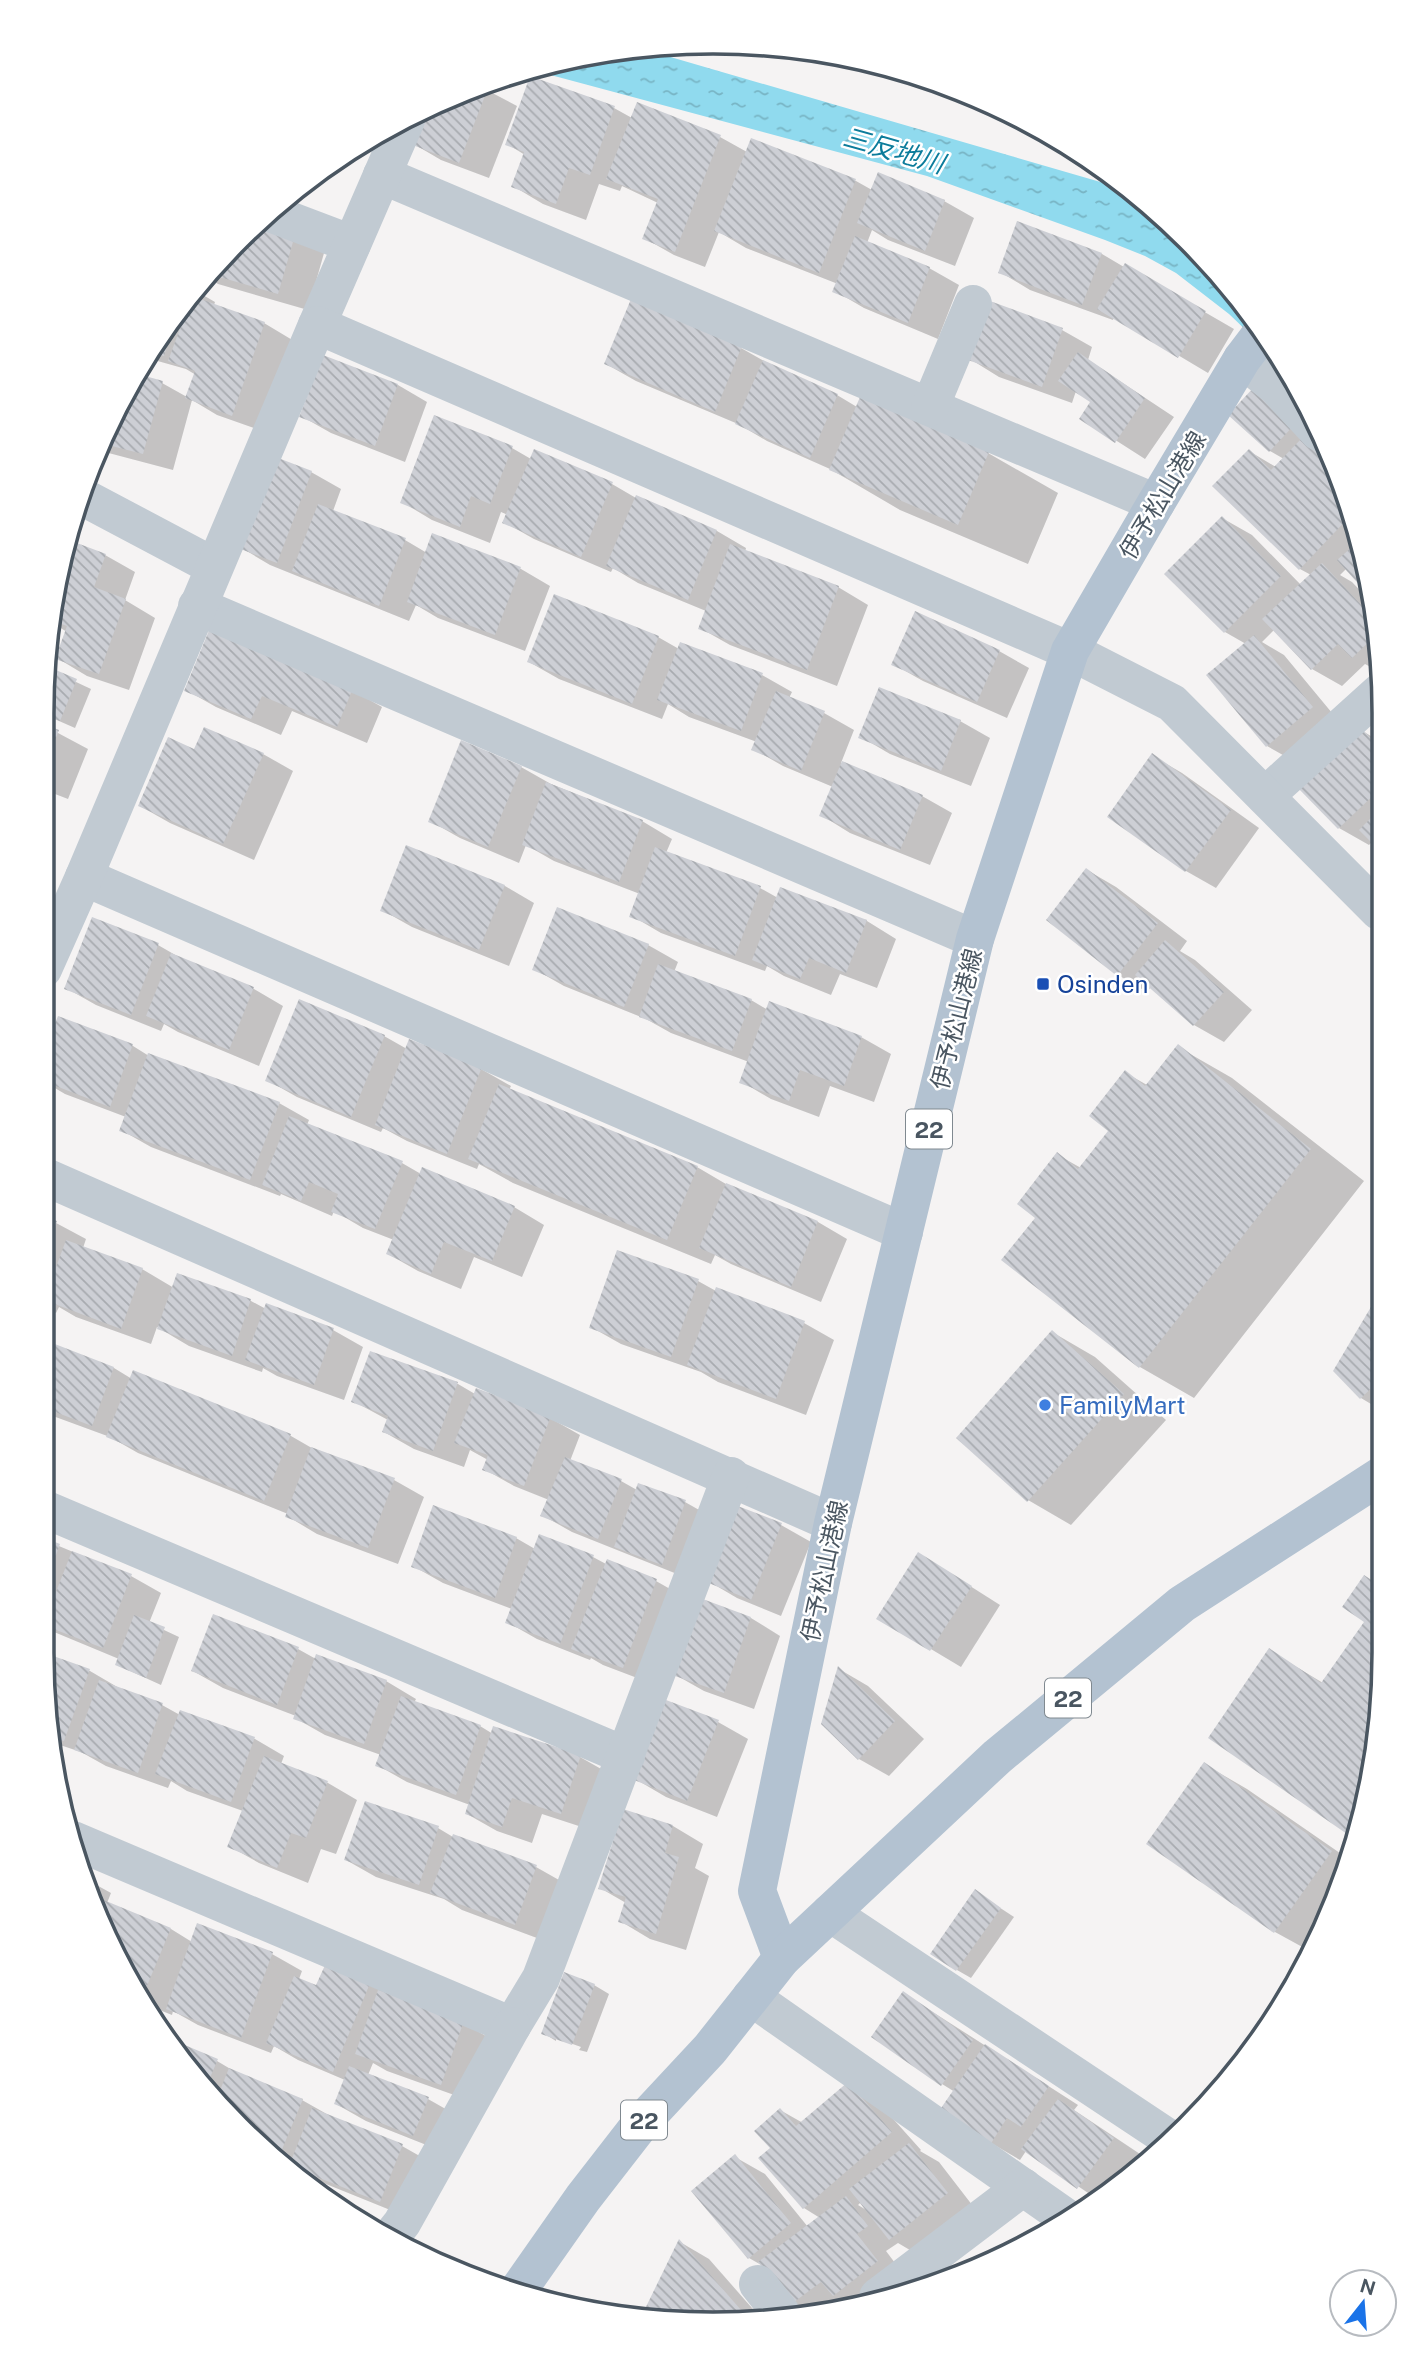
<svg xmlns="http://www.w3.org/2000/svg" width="1426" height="2366" viewBox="0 0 1426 2366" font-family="'Public Sans','Noto Sans JP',sans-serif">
<defs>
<pattern id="water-ripples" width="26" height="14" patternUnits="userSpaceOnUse" patternTransform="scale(1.75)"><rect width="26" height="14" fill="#90daee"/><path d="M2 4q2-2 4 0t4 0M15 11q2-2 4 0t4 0" fill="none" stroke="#78b4c4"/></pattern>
<pattern id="building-back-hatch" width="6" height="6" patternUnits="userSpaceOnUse" patternTransform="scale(1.75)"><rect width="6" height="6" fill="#cdcfd5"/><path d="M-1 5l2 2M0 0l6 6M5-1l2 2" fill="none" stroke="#a8abb0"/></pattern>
</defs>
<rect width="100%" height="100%" fill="#f5f3f3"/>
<path fill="url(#water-ripples)" d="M643,49L1128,190L1188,239L1291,373L1229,314L1176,273L1145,256L1105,240L927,176L532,70L582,55Z"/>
<g fill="#0003" fill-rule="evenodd">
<path d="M531,78L614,108L632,118L720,137L747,152L752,140L856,181L872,190L944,201L974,218L955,266L888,240L872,230L867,243L929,268L959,285L938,339L864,308L835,291L838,284L746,248L719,232L705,267L674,255L644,238L658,203L622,186L620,191L599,184L586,220L543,204L513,186L525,155L507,144Z"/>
<path d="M479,86L517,106L489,178L441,160L412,143L425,110L457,93Z"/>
<path d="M1018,223L1102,254L1124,267L1125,266L1234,329L1208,373L1114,317L1113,320L1030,290L1000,272Z"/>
<path d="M255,225L294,236L324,253L308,310L218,284L207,277L239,238Z"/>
<path d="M196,291L215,302L214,305L264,323L294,341L262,431L217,415L192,400L173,470L101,451L138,376L162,383L187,397L196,375L186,369L147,358L155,340Z"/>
<path d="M991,303L1062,330L1092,347L1088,360L1174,417L1145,459L1081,418L1092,402L1076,391L1072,403L999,377L970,359Z"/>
<path d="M741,348L771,365L837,395L857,407L988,453L1058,493L1028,564L900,510L830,469L767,441L738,424L636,381L606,364Z"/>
<path d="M324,357L398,385L427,402L405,462L331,433L301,416Z"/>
<path d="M1255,388L1304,439L1329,454L1348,497L1371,595L1347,568L1340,575L1352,582L1374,605L1378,626V671L1365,664L1342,686L1312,669L1274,630L1262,642L1284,655L1342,725L1297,763L1267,746L1246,644L1225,632L1222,518L1252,535L1301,585L1311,575L1300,569L1249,451L1276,467L1284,459L1270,451Z"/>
<path d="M512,448L531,459L612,484L636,498L717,531L746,548L745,552L838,587L868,605L837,686L730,645L700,628L706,611L638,583L613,568L611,572L534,539L504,522L508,515L501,512L490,543L432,520L402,502Z"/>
<path d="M311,472L341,489L333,511L405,540L427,553L433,535L521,569L550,586L525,651L438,618L416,605L409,621L270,565L240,547Z"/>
<path d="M69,542L105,555L135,572L125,600L155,618L129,690L87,676L57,658L67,632L53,623Z"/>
<path d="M658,637L679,649L762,675L792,692L789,698L824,713L854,730L841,763L922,796L952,813L930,865L850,833L821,815L833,787L783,766L753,749L757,742L689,717L668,704L662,719L559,679L529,662Z"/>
<path d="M999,651L1029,668L1007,718L923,681L893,664Z"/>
<path d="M44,667L91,689L75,728L43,714Z"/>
<path d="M186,690H352L382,707L367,743L292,711L281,735L216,707Z"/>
<path d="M960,721L990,738L971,786L890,754L861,737Z"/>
<path d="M43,725L88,749L68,799L55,794L43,824Z"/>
<path d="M1361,730L1379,741V847L1373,841L1369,845L1339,828Z"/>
<path d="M263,754L293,771L254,860L170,823L140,806Z"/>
<path d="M1153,756L1182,773L1259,828L1216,888L1186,871L1110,816Z"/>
<path d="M521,767L551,784L642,821L672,839L666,853L760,888L778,898L781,889L867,921L896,939L877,988L840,974L831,995L784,976L767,966L765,971L661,933L632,916L640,894L554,861L526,845L519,863L460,838L430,821Z"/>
<path d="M407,847L505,886L534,903L509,966L412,927L382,910Z"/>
<path d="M1087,870L1116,887L1187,941L1180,951L1195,960L1252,1010L1224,1042L1194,1025L1151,987L1147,992L1118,975Z"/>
<path d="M158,945L184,960L254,989L283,1006L259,1066L178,1032L164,1024L161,1031L96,1005L66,988Z"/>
<path d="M648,945L678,962L674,972L751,1000L768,1010L861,1037L891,1054L874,1102L830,1086L819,1117L771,1099L742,1082L749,1062L671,1033L646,1019L564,986L534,969Z"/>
<path d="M59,1018L133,1046L149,1056L279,1103L309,1120L307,1125L402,1163L421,1174L514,1207L544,1225L522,1277L474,1257L461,1289L418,1271L388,1254L394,1240L363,1228L334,1211L332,1216L281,1194L280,1196L151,1147L121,1130L126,1117L65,1094L43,1081V1058Z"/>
<path d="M384,1036L407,1049L481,1069L511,1086L509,1090L697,1167L731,1187L818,1222L847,1239L821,1302L731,1264L715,1255L711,1264L513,1183L479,1164L477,1169L407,1141L383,1128L381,1132L297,1097L267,1080Z"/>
<path d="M1178,1047L1232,1078L1364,1181L1194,1398L1140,1367L1037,1218L1058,1155L1081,1168L1110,1130L1126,1073L1147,1085Z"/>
<path d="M43,1216L86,1239L83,1248L142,1269L174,1288L179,1275L251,1301L266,1309L333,1330L363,1347L344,1400L277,1376L263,1368L262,1372L189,1346L157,1327L151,1344L76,1317L59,1307L56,1313L43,1308Z"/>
<path d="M618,1252L698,1281L716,1291L804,1323L834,1340L806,1415L718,1382L701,1372L621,1344L591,1327Z"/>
<path d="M1381,1294V1410L1361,1398L1335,1371Z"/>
<path d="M1052,1332L1095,1357L1166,1420L1071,1525L1028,1500Z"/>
<path d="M42,1341L114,1368L132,1379L134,1372L291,1436L317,1451L394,1480L424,1497L398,1564L317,1534L287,1516L288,1514L138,1453L110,1437L42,1412Z"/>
<path d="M371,1353L458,1384L475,1394L550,1418L580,1435L570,1461L621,1481L637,1490L685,1502L715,1519L692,1580L572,1532L542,1515L549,1500L514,1486L484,1469L488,1460L470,1450L464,1467L414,1449L384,1432L388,1420L353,1401Z"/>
<path d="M781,1525L811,1542L781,1616L737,1598L708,1581Z"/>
<path d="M540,1536L593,1557L606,1564L656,1581L686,1598L653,1684L603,1665L591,1658L590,1660L537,1639L507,1622L512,1609L443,1583L413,1566L516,1538L535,1549Z"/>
<path d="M42,1539L131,1576L161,1593L149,1623L179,1637L161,1685L117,1665L119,1659L42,1627Z"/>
<path d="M948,1572L1000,1605L961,1667L879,1618Z"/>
<path d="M1365,1578L1382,1588L1383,1697L1355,1837L1210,1738L1270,1651L1323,1683L1366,1621Z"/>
<path d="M701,1600L751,1618L780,1636L754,1709L704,1691L674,1674Z"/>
<path d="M42,1644L48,1647L46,1655L90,1671L119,1688L162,1705L180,1715L181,1712L255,1739L284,1756L281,1764L328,1783L357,1800L336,1854L321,1849L308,1883L259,1863L229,1846L243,1811L187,1791L171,1781L168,1788L106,1766L81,1752L57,1744Z"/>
<path d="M298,1649L316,1659L386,1681L416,1699L414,1703L480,1726L493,1734L580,1757L610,1774L591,1830L542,1814L532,1843L497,1831L467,1814L470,1805L407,1782L377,1765L381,1755L325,1735L295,1718L296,1716L223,1688L193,1671Z"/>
<path d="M839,1669L868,1686L924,1739L889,1776L859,1759Z"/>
<path d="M718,1722L748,1739L717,1817L666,1797L637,1780Z"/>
<path d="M1204,1764L1247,1789L1350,1860L1348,1869L1287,1993L1281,1989L1306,1949L1275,1932Z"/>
<path d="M624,1812L673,1826L703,1844L695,1868L709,1876L686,1950L650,1939L620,1921L626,1903L600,1888Z"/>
<path d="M438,1828L453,1837L536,1867L566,1884L545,1941L462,1910L444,1899L376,1877L346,1860Z"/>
<path d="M82,1877L111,1893L107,1903L171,1929L192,1942L272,1954L302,1971L299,1979L317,1987L327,1965L463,2023L493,2040L471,2101L387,2071L373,2063L368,2075L428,2099L458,2116L444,2152L366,2121L336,2104L345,2080L298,2060L274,2046L271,2053L198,2025L173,2011L172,2015L152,2007Z"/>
<path d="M976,1892L1014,1917L971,1978L957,1970Z"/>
<path d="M594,1985L609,1994L587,2052L579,2050L581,2047L556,2038V2041L543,2033Z"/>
<path d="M903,1993L1078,2105L1074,2110L1143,2156L1124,2183L1097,2199L1026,2151L1020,2160L991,2143L955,2092L942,2084Z"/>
<path d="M180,2061H217L244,2077L302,2100L332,2117L402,2146L432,2163L410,2218L321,2182L308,2175L305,2184L302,2183Z"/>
<path d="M848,2084L878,2102L921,2150L920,2151L939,2162L976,2210L920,2256L898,2243L886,2251L907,2279L885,2296L802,2309L791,2303L763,2266L749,2258L735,2157L765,2174L808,2227L820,2218L804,2208L772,2148L780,2110L803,2123ZM861,2202L868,2211L858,2205Z"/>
<path d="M680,2242L709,2259L759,2316L713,2324L645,2313Z"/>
</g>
<g fill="url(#building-back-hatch)">
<path d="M530,76L615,106L590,175L569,168L556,204L511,187L524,152L505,145Z"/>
<path d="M482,85L488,88L459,163L410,144L422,111L457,93Z"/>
<path d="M637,102L721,135L675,252L642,239L658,199L606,179Z"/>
<path d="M751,138L856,179L819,273L714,231Z"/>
<path d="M878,172L945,200L925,251L857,223Z"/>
<path d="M1017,221L1102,253L1082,305L998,273Z"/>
<path d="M257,224L295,235L278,294L209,274L239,238Z"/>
<path d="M855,236L930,267L908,323L832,292Z"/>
<path d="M1125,263L1206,311L1178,358L1097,309Z"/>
<path d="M192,296L265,322L232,416L185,398L195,371L168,361Z"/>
<path d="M631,299L742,346L715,412L604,364Z"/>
<path d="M990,301L1063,328L1042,387L968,360Z"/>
<path d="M177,314L164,356L150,352L155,340Z"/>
<path d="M1078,352L1145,398L1115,443L1079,419L1090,402L1058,381Z"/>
<path d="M323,355L398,384L375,446L299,417Z"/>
<path d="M763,360L838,394L810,458L735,424Z"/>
<path d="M138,374L163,381L143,454L104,444Z"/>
<path d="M1255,386L1296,423L1269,452L1228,415Z"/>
<path d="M860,397L989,452L958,525L829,470Z"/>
<path d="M434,415L513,446L490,504L471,496L460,527L400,503Z"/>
<path d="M1303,437L1335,468L1348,497L1352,514L1299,570L1212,486L1249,449L1271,470Z"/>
<path d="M534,449L613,482L581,557L502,523Z"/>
<path d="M273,456L312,471L277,563L238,548Z"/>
<path d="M636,495L717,530L688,600L606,566Z"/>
<path d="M318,504L406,538L379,606L292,571Z"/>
<path d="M1222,516L1281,576L1224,633L1164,574Z"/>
<path d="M432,533L521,567L495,635L407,602Z"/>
<path d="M69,540L106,554L94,587L126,599L99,674L55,659L67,626L53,621Z"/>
<path d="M1359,541L1372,599L1337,560Z"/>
<path d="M730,544L839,586L807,670L698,629Z"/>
<path d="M1322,563L1377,622L1378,633L1352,658L1338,644L1311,670L1262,619Z"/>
<path d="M554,594L659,636L632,704L527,662Z"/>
<path d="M915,611L1000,650L977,702L891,665Z"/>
<path d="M210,628L353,688L337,727L262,696L251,719L184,691Z"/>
<path d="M1254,635L1313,707L1266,747L1206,675Z"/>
<path d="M680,642L763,673L741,731L657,700Z"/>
<path d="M44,665L77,679L60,721L43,714Z"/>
<path d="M879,687L961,720L941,771L858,738Z"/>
<path d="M776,691L825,711L801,771L751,750Z"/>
<path d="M43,724L59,730L43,770Z"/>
<path d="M204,727L264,753L223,844L138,806L168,737L194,749Z"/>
<path d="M1361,728L1379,747V790L1338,829L1297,787Z"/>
<path d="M461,740L522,766L488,847L428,822Z"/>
<path d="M1152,753L1231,810L1185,872L1107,817Z"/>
<path d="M842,761L923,795L900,850L819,816Z"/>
<path d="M546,782L643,820L619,882L522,845Z"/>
<path d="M1379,810V850L1359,830Z"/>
<path d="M406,845L505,885L479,950L380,911Z"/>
<path d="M655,847L761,886L735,956L629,917Z"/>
<path d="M1086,868L1158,923L1117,976L1046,920Z"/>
<path d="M780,887L867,920L846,973L809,958L800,979L752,960Z"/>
<path d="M557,907L649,944L624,1007L532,970Z"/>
<path d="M92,917L159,943L131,1015L64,989Z"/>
<path d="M1165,940L1224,992L1193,1026L1135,975Z"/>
<path d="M171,953L254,987L229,1050L146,1016Z"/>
<path d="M658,964L752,999L732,1051L639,1017Z"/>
<path d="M299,999L385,1035L351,1117L265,1081Z"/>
<path d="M769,1001L862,1036L844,1086L800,1070L789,1101L739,1083Z"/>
<path d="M58,1016L133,1044L110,1107L43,1081V1053Z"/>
<path d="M409,1039L482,1067L447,1154L375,1125Z"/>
<path d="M1178,1044L1311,1149L1139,1368L1001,1260L1035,1218L1017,1204L1057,1152L1078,1169L1108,1131L1089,1116L1125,1070L1145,1086Z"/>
<path d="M148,1053L280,1102L250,1180L119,1131Z"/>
<path d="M499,1084L698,1166L667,1240L468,1159Z"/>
<path d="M289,1116L403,1161L375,1229L331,1212L338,1194L309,1182L301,1201L262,1185Z"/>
<path d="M422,1167L515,1206L492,1261L444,1242L431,1274L386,1254Z"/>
<path d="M726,1183L818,1221L791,1287L699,1248Z"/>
<path d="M43,1215L57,1221L43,1256Z"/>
<path d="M66,1240L143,1268L121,1329L44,1300Z"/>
<path d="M617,1250L699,1279L671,1357L589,1328Z"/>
<path d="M177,1273L251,1299L232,1356L157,1329Z"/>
<path d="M716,1287L805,1321L776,1399L687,1365Z"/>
<path d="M1381,1290V1379L1360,1399L1333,1371Z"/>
<path d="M266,1303L334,1328L314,1385L245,1360Z"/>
<path d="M1052,1330L1124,1394L1027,1502L956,1438Z"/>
<path d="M42,1339L114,1367L92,1426L42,1407Z"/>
<path d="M370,1351L458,1382L433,1451L382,1432L388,1416L351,1402Z"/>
<path d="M133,1370L291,1434L264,1501L106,1437Z"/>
<path d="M476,1388L551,1416L524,1486L482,1470L488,1455L454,1443Z"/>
<path d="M311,1447L395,1478L368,1548L285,1517Z"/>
<path d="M565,1457L622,1479L598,1539L540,1516Z"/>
<path d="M638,1483L686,1500L662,1565L614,1547Z"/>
<path d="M433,1505L517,1537L495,1598L411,1567Z"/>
<path d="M735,1505L782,1523L751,1600L706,1582Z"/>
<path d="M539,1534L594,1555L560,1644L505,1623Z"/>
<path d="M42,1537L60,1544L42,1592Z"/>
<path d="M72,1551L132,1574L103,1648L43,1625Z"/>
<path d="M918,1552L972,1586L930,1651L876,1619Z"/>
<path d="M607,1559L657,1579L623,1668L571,1649Z"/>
<path d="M1364,1575L1382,1587L1383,1697L1358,1818L1347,1834L1208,1738L1269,1648L1321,1683L1364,1622L1342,1607Z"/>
<path d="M700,1598L751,1617L724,1693L672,1675Z"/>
<path d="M213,1614L299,1647L277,1705L191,1671Z"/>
<path d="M134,1615L165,1627L146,1678L115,1665Z"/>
<path d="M42,1652L90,1669L64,1741L56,1739Z"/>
<path d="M316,1654L387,1680L364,1744L293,1719Z"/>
<path d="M838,1666L895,1721L858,1760L821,1724Z"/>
<path d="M99,1680L163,1703L138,1773L74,1750Z"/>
<path d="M401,1696L481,1725L456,1795L375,1766Z"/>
<path d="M666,1700L719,1720L687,1801L634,1780Z"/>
<path d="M180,1710L255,1737L231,1802L155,1774Z"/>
<path d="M493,1726L581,1755L561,1814L512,1798L502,1827L465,1814Z"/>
<path d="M264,1756L328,1781L306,1838L291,1833L277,1868L227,1847Z"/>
<path d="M1204,1762L1332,1851L1274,1933L1146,1844Z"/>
<path d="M365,1801L439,1826L419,1885L344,1860Z"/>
<path d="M623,1809L673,1825L665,1853L679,1857L656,1934L618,1922L626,1897L598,1889Z"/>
<path d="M453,1834L537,1865L515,1925L430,1893Z"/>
<path d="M975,1889L1001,1908L956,1971L930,1954Z"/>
<path d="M94,1896L171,1928L144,1993L93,1898Z"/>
<path d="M197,1923L273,1952L241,2038L166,2009Z"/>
<path d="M1316,1930L1318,1931L1286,1994L1279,1990Z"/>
<path d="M326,1963L371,1981L333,2072L266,2043L294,1976L316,1985Z"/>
<path d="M564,1972L595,1984L572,2045L541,2034Z"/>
<path d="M378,1990L464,2021L441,2085L355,2054Z"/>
<path d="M903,1991L973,2040L941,2086L871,2037Z"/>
<path d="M168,2038L218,2059L206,2087L180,2061Z"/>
<path d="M985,2044L1049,2086L1021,2127L1007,2118L990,2145L939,2111Z"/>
<path d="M349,2066L429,2097L413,2136L334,2104Z"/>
<path d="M229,2068L303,2099L278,2159L217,2098Z"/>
<path d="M848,2082L892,2132L803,2209L758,2158L770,2148L754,2131L780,2108L796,2126Z"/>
<path d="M1058,2099L1114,2138L1077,2189L1021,2149Z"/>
<path d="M312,2108L403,2144L380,2202L289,2166Z"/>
<path d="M909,2143L948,2193L889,2240L849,2189Z"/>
<path d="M735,2154L791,2223L748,2259L691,2191Z"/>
<path d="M846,2196L868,2226L857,2234L878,2261L833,2296L821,2282L790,2305L758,2262Z"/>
<path d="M679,2239L748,2318L713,2324L643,2313Z"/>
</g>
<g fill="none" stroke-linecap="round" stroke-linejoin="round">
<g stroke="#c1cad2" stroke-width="38">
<path d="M382,175L1156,503"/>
<path d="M270,213L352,244"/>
<path d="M317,325L406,120"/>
<path d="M1242,359L1276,386L1319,432"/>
<path d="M930,407L973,304"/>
<path d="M79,495L213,566"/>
<path d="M197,606L975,939"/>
<path d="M1265,796L1379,693"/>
<path d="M84,877L904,1232"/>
<path d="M43,969L84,877L317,325L1070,651L1172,703L1379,911"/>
<path d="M43,1176L833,1523"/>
<path d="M42,1508L626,1756"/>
<path d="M73,1840L512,2026L541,1978L731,1476"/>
<path d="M830,1913L1167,2137"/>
<path d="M751,1997L1064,2216"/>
<path d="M394,2233L402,2223L512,2026"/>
<path d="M758,2284L781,2313"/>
<path d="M878,2297L1023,2187"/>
</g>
<g stroke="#b3c2d1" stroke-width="38">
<path d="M782,1958L757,1891L833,1523L975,939L1070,651L1156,503L1242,359L1261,334"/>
<path d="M517,2292L583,2198L642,2122L710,2049L782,1958L997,1757L1182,1604L1382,1475"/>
</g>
</g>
<rect fill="#1a4fb4" stroke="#fff" stroke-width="2.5" x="1036" y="977" width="14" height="14" rx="3.5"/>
<circle fill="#3f7fe0" stroke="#fff" stroke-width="2.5" cx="1045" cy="1405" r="7"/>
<g text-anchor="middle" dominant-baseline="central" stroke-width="5" stroke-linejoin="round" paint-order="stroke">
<g fill="#fff" stroke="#808990" stroke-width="2">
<rect x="906" y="1109.5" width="46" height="39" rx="5"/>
<rect x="1045" y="1678.5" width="46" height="39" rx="5"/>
<rect x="621" y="2100.5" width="46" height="39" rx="5"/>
</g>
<g font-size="23" font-weight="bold" fill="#4a5661">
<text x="929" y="1129">22</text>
<text x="1068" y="1698">22</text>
<text x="644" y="2120">22</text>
</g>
<g font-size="24" fill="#4a5661" stroke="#fff">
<text transform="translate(1162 495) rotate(-59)">伊予松山港線</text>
<text transform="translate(956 1019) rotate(-76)">伊予松山港線</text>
<text transform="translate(824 1571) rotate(-78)">伊予松山港線</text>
</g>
<g font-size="24" fill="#164399" stroke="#fff" text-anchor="start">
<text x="1057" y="984">Osinden</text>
</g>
<g font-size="24" fill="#366cbe" stroke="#fff" text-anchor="start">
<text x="1059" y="1405">FamilyMart</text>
</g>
<g font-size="26" font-style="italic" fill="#0c7c9b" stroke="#fff">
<text transform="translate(894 150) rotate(16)">三反地川</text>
</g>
</g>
<path d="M0 0H1426V2366H0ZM713 54H713A659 659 0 0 1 1372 713V1653A659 659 0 0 1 713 2312H713A659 659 0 0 1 54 1653V713A659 659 0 0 1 713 54Z" fill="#fff" fill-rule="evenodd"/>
<path fill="none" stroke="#4a5661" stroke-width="3.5" d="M713 54H713A659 659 0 0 1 1372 713V1653A659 659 0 0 1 713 2312H713A659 659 0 0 1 54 1653V713A659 659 0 0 1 713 54Z"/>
<g transform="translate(1363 2303) rotate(17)"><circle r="33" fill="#ffffff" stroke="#b7bbc0" stroke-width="2"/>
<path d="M0-5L12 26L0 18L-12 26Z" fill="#1a73e8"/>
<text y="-10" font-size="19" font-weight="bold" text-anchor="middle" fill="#4a5661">N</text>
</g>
</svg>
